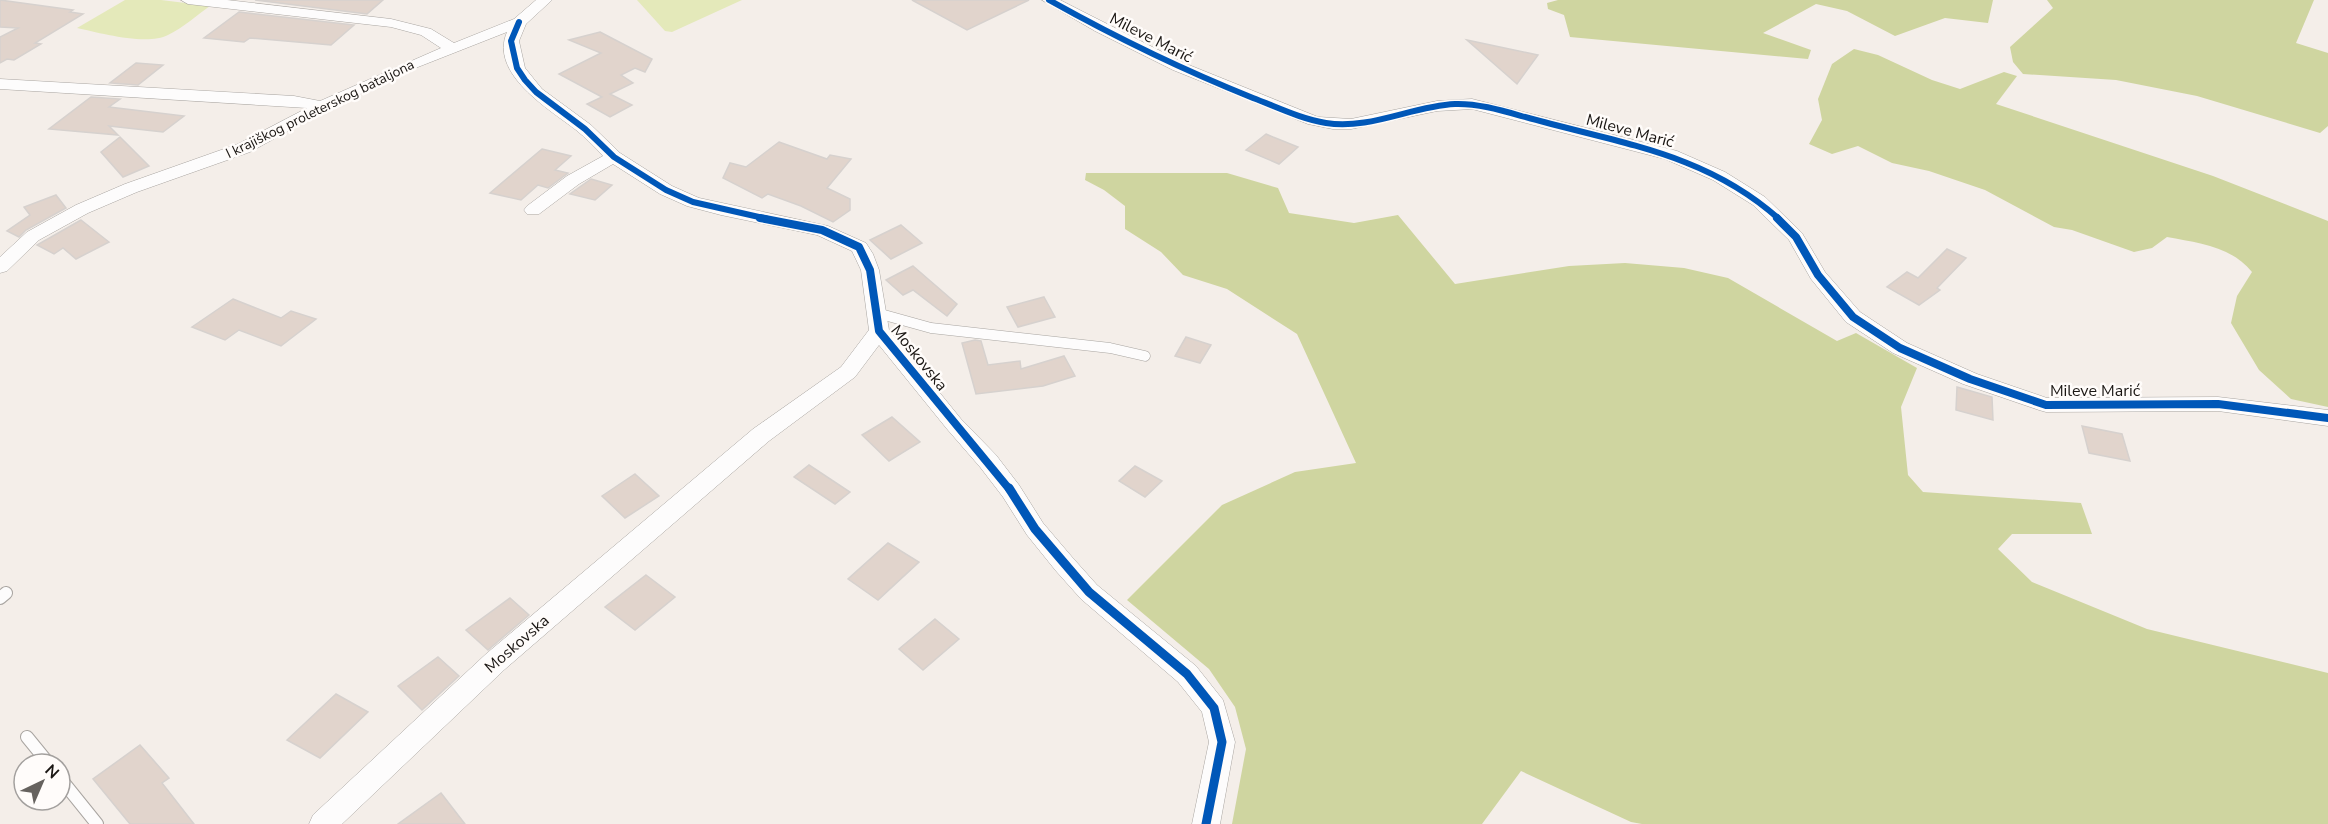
<svg xmlns="http://www.w3.org/2000/svg" width="2328" height="824" viewBox="0 0 2328 824" font-family="'Nunito Sans',sans-serif">
<rect width="100%" height="100%" fill="#f4eee9"/>
<g fill="#e4e9ba">
<path d="M125,0H161L210,6C197,15 183,28 168,35C147,46 100,33 77,28Z"/>
<path d="M637,0H742L672,32L665,31Z"/>
</g>
<g fill="#cfd5a0">
<path d="M1558,0H1993L1988,23L1945,18L1895,36L1847,11L1816,4L1763,33L1811,50L1808,59L1570,37L1564,15L1548,9L1547,3Z"/>
<path d="M2047,0H2314L2296,43L2328,53V126L2320,133L2197,96L2116,80L2023,74L2013,62L2010,47L2053,8Z"/>
<path d="M1854,49L1878,55L1932,80L1960,89L2004,72L2017,76L1996,104L2213,176L2328,221V407L2291,399L2259,370L2231,323L2237,296L2252,272C2231,246 2198,243 2167,237L2152,248L2134,252L2072,230L2054,227L1985,190L1929,171L1892,163L1858,146L1832,154L1809,144L1822,120L1818,99L1832,64Z"/>
<path d="M1086,173H1227L1278,188L1289,213L1354,223L1398,215L1455,284L1569,266L1625,263L1684,268L1728,278L1837,341L1856,333L1917,368L1901,407L1908,475L1923,492L2081,503L2092,534H2012L1998,549L2032,582L2147,629L2328,673V824H1642L1631,822L1521,771L1482,824H1232L1246,749L1235,707L1209,669L1127,600L1222,505L1295,472L1356,463L1297,334L1227,289L1183,275L1161,252L1125,229V206L1104,190L1085,180Z"/>
</g>
<g fill="#e1d4cc" stroke="#d6d1ce" stroke-width="1.5">
<path d="M0,0L73,10L70,12L83,14L35,43L41,44L14,60L7,59L0,63V37L18,28L0,27Z"/>
<path d="M255,0H383L367,14Z"/>
<path d="M912,0H1029L967,30Z"/>
<path d="M239,12L354,25L331,45L250,38L244,42L204,38Z"/>
<path d="M600,32L652,59L645,72L635,68L621,75L633,83L610,94L632,105L610,117L587,104L602,97L559,74L601,53L569,40Z"/>
<path d="M1467,40L1538,55L1517,84Z"/>
<path d="M136,63L163,65L138,85L110,83Z"/>
<path d="M91,97L120,99L109,107L184,116L163,132L109,126L118,135L49,129Z"/>
<path d="M1266,134L1273,137L1298,147L1279,164L1246,150Z"/>
<path d="M120,137L149,166L123,177L101,152Z"/>
<path d="M779,142L827,159L830,155L851,159L827,188L850,199V210L833,222L801,206L768,194L762,198L723,178L730,163L746,167Z"/>
<path d="M542,149L571,156L555,170L568,173L548,188L538,185L521,200L490,193Z"/>
<path d="M591,179L612,185L595,200L570,194Z"/>
<path d="M56,195L66,208L26,230L19,237L7,231L30,215L24,207Z"/>
<path d="M81,220L109,242L76,259L63,248L54,254L37,245Z"/>
<path d="M901,225L922,243L891,259L870,240Z"/>
<path d="M1947,249L1966,258L1937,288L1940,290L1919,305L1887,287L1907,272L1918,278Z"/>
<path d="M913,266L957,304L947,316L913,290L903,295L886,280Z"/>
<path d="M1044,297L1055,317L1018,327L1007,307Z"/>
<path d="M233,299L281,318L291,311L316,319L281,346L239,330L225,340L192,327Z"/>
<path d="M1186,337L1211,345L1200,363L1175,356Z"/>
<path d="M975,340L981,341L988,365L1020,361L1021,369L1064,356L1075,376L1043,386L976,394L962,343Z"/>
<path d="M1957,387L1992,397L1993,420L1956,410Z"/>
<path d="M892,417L920,442L889,461L862,435Z"/>
<path d="M2082,426L2122,434L2130,461L2089,453Z"/>
<path d="M809,465L850,492L835,504L794,477Z"/>
<path d="M1135,466L1162,481L1145,497L1119,481Z"/>
<path d="M635,474L659,496L625,518L602,496Z"/>
<path d="M888,543L919,562L878,600L848,579Z"/>
<path d="M646,575L675,597L635,630L605,607Z"/>
<path d="M510,598L529,615L488,650L466,630Z"/>
<path d="M935,619L959,639L923,670L899,649Z"/>
<path d="M438,657L459,676L422,710L398,686Z"/>
<path d="M336,694L368,712L320,758L287,740Z"/>
<path d="M140,745L169,778L162,783L194,824H130L93,779Z"/>
<path d="M441,793L465,824H398Z"/>
</g>
<g fill="none" stroke-linecap="round" stroke-linejoin="round">
<g stroke="#a9a5a1" stroke-width="11">
<path id="lane-far1" d="M877,313L931,328L1110,348L1145,356"/>
</g>
<g stroke="#a9a5a1" stroke-width="14">
<g id="lane">
<path d="M0,598L6,593"/>
<path d="M27,737L49,764"/>
<path d="M60,778L97,824"/>
</g>
</g>
<g stroke="#a9a5a1" stroke-width="1">
<g id="street">
<path d="M181,0H227L391,19L431,29L454,43L514,19L536,0H552L526,24L519,41L525,68L542,89L591,125L620,153L672,186L699,198L828,226L866,243L873,254L879,270L889,330L961,419L996,455L1019,485L1043,523L1072,557L1097,585L1196,666L1223,700L1235,742L1220,824H1192L1209,742L1202,712L1178,682L1081,599L1056,571L1027,535L1003,497L980,467L947,429L879,345L855,377L769,441L504,670L342,824H309L313,815L486,654L753,429L841,367L869,330L861,270L852,251L817,235L721,215L687,206L660,194L613,164L579,184L539,214H527L524,210L527,206L567,176L603,156C595,147 586,138 576,130C549,109 489,74 507,32L418,67L328,109L250,152L137,192L88,213L39,240L7,271L0,273V257L27,232L76,205L125,184L238,144L307,108L0,89V79L294,96L320,101L441,48L421,35L391,27L188,4Z"/>
<path d="M1042,0H1060L1184,63L1318,117L1351,119L1437,101L1472,99L1677,151L1725,172L1765,197L1802,233L1825,272L1860,312L1907,343L1977,374L2047,398L2218,397L2328,410V426L2218,411L2046,412L2039,410L1963,384L1893,353L1846,322L1811,279L1789,240L1753,205L1713,180L1665,159L1472,109L1437,111L1351,129H1333L1308,124L1173,70L1095,31Z"/>
</g>
</g>
<use href="#lane-far1" stroke="#fdfcfc" stroke-width="10"/>
<use href="#lane" stroke="#fdfcfc" stroke-width="12"/>
<use href="#street" fill="#fdfcfc" fill-rule="evenodd"/>
<g stroke="#fffcfa" stroke-width="9">
<g id="cycleway-far2">
<path d="M1049,0C1115,37 1183,70 1253,98C1277,107 1301,119 1326,123C1370,130 1412,106 1455,104C1484,103 1515,115 1544,122C1630,145 1710,157 1779,219"/>
<path d="M519,22L511,41L517,68L525,80L536,92L585,129L614,157L666,190L693,202L768,219"/>
</g>
</g>
<g stroke="#fffcfa" stroke-width="11">
<g id="cycleway-far1">
<path d="M760,218L822,230L859,247L870,270L879,331L1010,490"/>
<path d="M1777,218L1796,237L1818,275L1853,317L1900,348L1970,379L2046,405L2218,404L2328,418"/>
</g>
</g>
<g stroke="#fffcfa" stroke-width="13">
<path id="cycleway" d="M1009,488L1035,529L1089,592L1187,674L1214,708L1222,742L1206,824"/>
</g>
<use href="#cycleway-far2" stroke="#0057b8" stroke-width="6"/>
<use href="#cycleway-far1" stroke="#0057b8" stroke-width="8"/>
<use href="#cycleway" stroke="#0057b8" stroke-width="9"/>
</g>
<g text-anchor="middle" dominant-baseline="central" stroke-width="5" stroke-linejoin="round" paint-order="stroke">
<g font-size="14" fill="#1a1613" stroke="#fffcfa">
<text transform="translate(320 109) rotate(-26)">I krajiškog proleterskog bataljona</text>
</g>
<g font-size="16" fill="#1a1613" stroke="#fffcfa">
<text transform="translate(1151 38) rotate(27)">Mileve Marić</text>
<text transform="translate(1630 131) rotate(15)">Mileve Marić</text>
<text transform="translate(919 358) rotate(51)">Moskovska</text>
<text x="2095" y="391">Mileve Marić</text>
<text transform="translate(517 644) rotate(-41)">Moskovska</text>
</g>
</g>
<g transform="translate(42 782) rotate(44)"><circle r="28" fill="#fffcfa" stroke="#a3a09e" stroke-width="1.5"/>
<path d="M0-4.5L10 22L0 15L-10 22Z" fill="#66625e"/>
<text y="-9" font-size="16" font-weight="bold" text-anchor="middle" fill="#1a1613">N</text>
</g>
</svg>
